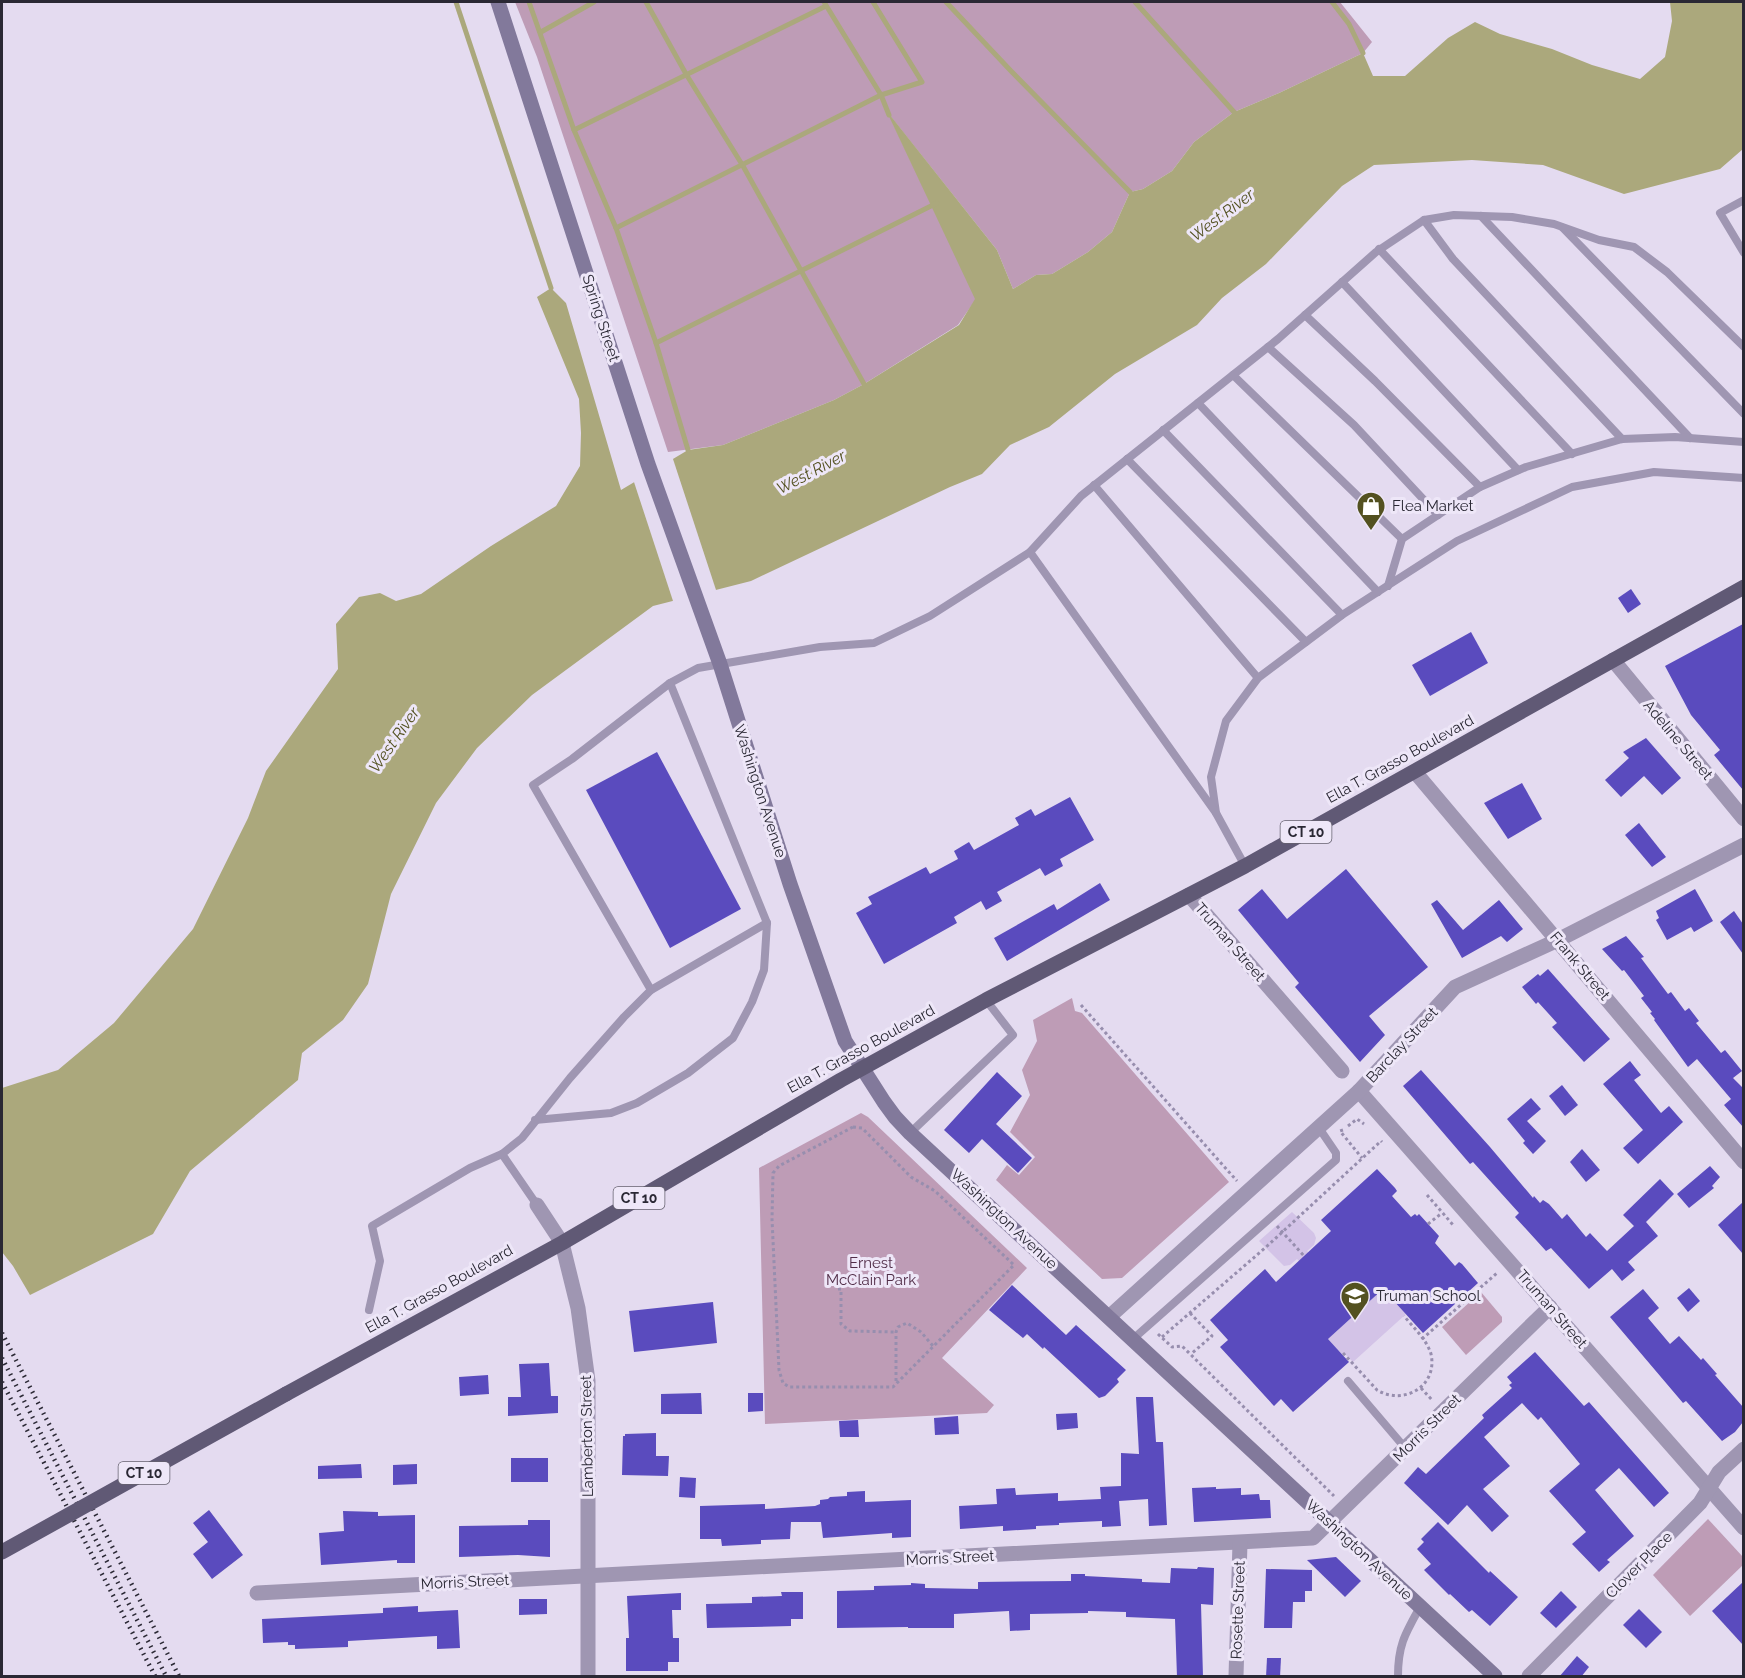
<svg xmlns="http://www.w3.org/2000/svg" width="1745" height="1678" viewBox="0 0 1745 1678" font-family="Raleway,sans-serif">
<rect width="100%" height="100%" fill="#e4dbf0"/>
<g fill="#be9cb6">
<path d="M515,2H1340L1372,42L1363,53L1279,93L1234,112L1194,142L1172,171L1143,189L1130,192L1112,232L1088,252L1052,274L1036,275L1013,289L997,250L888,113L976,299L958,325L864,384L834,400L723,445L668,452L537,57Z"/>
<path d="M1072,998L1075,1011L1082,1013L1229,1182L1122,1278L1102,1279L996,1180L1007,1165L1019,1175L1035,1157L1010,1132L1030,1095L1022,1070L1037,1041L1033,1020Z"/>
<path d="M861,1113L868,1117L1027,1268L942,1358L994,1405L987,1413L765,1424L759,1168Z"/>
<path d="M1481,1292L1502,1317V1322L1466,1355L1442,1327Z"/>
<path d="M1708,1519L1743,1557V1565L1690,1616L1653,1575Z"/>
</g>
<g fill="#d3c3e7">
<path d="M1292,1212L1314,1233L1316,1238L1314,1245L1307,1251L1309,1253L1300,1262L1297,1259L1290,1265L1284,1266L1259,1241Z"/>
<path d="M1383,1289L1406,1314L1353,1362L1344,1353L1342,1354L1328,1339Z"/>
</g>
<path fill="#aba87c" d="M1670,2H1743V149L1720,169L1624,194L1543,165L1472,160L1374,165L1342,186L1266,264L1222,298L1197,325L1115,374L1049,427L1010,445L982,474L950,487L751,581L653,606L532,695L477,748L436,803L391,894L368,984L343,1020L302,1053L298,1080L190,1171L153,1234L30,1295L13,1266L2,1252V1088L58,1070L114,1023L193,929L248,818L266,771L338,669L336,624L359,597L380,593L396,601L421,594L491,546L556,506L580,466L581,433L579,399L537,297L551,288L566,303L621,490L688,450L723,445L834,400L864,384L959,325L975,299L886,110L997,250L1013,289L1036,275L1052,274L1088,252L1112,232L1130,192L1143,189L1172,171L1194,142L1234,112L1279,93L1363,53L1373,76H1405L1448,38L1475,22L1500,34L1552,49L1592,65L1640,79L1665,57L1672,21Z"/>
<path fill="#e4dbf0" d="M672,456L717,593L674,604L633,479Z"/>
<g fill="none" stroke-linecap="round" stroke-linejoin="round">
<g stroke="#aba87c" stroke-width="5">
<path d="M456,2L551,288"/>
<path d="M529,2L574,130L616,228L656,343L688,450"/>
<path d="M646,2L686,74L743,166L864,384"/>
<path d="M873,2L922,82L881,95L889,115"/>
<path d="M946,2L1011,71L1130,192"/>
<path d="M1135,2L1234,112"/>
<path d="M1332,2L1349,24L1363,53"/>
<path d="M541,32L594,2"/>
<path d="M574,130L826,6"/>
<path d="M616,228L881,95L824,2"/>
<path d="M656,343L937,203"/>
</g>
</g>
<g fill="#5a4bbe">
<path d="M1631,589L1641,604L1628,613L1618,598Z"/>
<path d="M1743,624V790L1714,755L1720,750L1691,715L1665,666Z"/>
<path d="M1471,632L1488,663L1430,696L1412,665Z"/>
<path d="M1646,738L1681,778L1662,795L1644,776L1621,797L1605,780L1629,758L1623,752Z"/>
<path d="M657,752L741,909L670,948L586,790Z"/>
<path d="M1522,783L1542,819L1508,839L1484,803Z"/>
<path d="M1070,797L1094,840L1060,859L1063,866L1045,876L1040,868L997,892L1002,901L986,910L981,901L954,917L957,923L884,964L856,913L872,904L868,897L926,867L930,874L958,859L954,851L969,842L974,850L1019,825L1015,818L1031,809L1035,816Z"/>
<path d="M1639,823L1666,857L1652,867L1625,835Z"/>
<path d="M1346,869L1428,967L1369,1016L1385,1035L1360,1062L1295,987L1299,983L1238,910L1262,889L1287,919Z"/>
<path d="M1100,883L1110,900L1007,961L994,938L1054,904L1057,910Z"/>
<path d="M1695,889L1713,921L1694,932L1691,927L1667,940L1656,920L1659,918L1656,911Z"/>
<path d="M1437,900L1463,930L1499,900L1523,929L1507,942L1501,936L1462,958L1431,904Z"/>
<path d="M1734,911L1743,924V954L1720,922Z"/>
<path d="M1626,936L1644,957L1641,958L1668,994L1671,992L1685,1011L1689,1008L1699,1021L1696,1023L1721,1053L1725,1050L1742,1071L1733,1078L1743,1088V1127L1724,1105L1731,1099L1697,1059L1688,1067L1654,1020L1655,1019L1650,1013L1652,1012L1641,998L1644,996L1624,970L1622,971L1602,949Z"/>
<path d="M1548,969L1610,1039L1584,1062L1552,1027L1557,1023L1538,1002L1536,1004L1522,987L1538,974L1540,976Z"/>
<path d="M1630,1061L1641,1075L1634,1080L1661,1113L1669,1106L1683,1122L1638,1164L1623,1148L1643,1130L1603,1084Z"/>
<path d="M1421,1070L1490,1147L1533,1198L1534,1196L1540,1203L1543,1200L1549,1204L1562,1219L1567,1214L1586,1237L1590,1233L1607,1251L1634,1226L1623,1215L1660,1179L1674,1194L1646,1222L1658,1236L1628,1262L1635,1270L1622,1281L1612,1269L1589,1289L1551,1248L1546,1251L1515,1217L1519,1213L1473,1162L1470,1164L1403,1086Z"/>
<path d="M997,1072L1022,1096L996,1124L1032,1158L1018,1173L982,1139L969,1153L944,1130Z"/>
<path d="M1562,1085L1578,1105L1565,1116L1549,1096Z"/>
<path d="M1531,1098L1541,1109L1527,1121L1546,1141L1533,1154L1523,1143L1525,1141L1507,1119Z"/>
<path d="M1582,1149L1600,1170L1586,1182L1570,1162Z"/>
<path d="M1710,1166L1720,1177L1712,1186L1714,1188L1689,1208L1677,1194Z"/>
<path d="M1377,1169L1395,1188L1397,1191L1392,1196L1411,1217L1415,1214L1417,1216L1419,1214L1439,1236L1435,1243L1455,1266L1459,1262L1462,1264L1478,1283L1423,1333L1383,1289L1328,1339L1349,1362L1293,1412L1281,1399L1274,1406L1220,1347L1228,1340L1210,1320L1265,1269L1276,1282L1331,1231L1321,1220Z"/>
<path d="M1743,1202V1254L1718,1225Z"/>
<path d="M1012,1285L1066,1335L1076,1325L1126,1370L1117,1379L1119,1382L1105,1396L1099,1398L1044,1347L1043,1349L1027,1334L1023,1338L989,1310Z"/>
<path d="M1689,1288L1700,1301L1688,1312L1677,1298Z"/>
<path d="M1643,1289L1659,1308L1648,1318L1670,1344L1679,1336L1701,1360L1703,1358L1717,1374L1715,1375L1743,1407V1422L1735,1432L1722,1441L1686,1401L1683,1403L1610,1317Z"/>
<path d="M713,1302L717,1343L634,1352L629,1311Z"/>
<path d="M1535,1352L1584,1406L1589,1402L1669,1493L1654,1507L1619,1468L1595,1490L1634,1536L1607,1560L1610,1562L1599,1572L1572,1544L1586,1532L1549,1491L1580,1464L1541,1417L1538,1420L1522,1403L1484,1437L1510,1466L1483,1489L1509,1516L1492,1532L1467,1505L1448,1525L1404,1483L1418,1467L1426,1474L1484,1418L1482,1415L1512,1388L1509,1385L1512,1383L1507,1377Z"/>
<path d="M549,1363L551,1396H558V1413L508,1416V1397H521L519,1364Z"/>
<path d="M488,1375L489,1394L460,1396L459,1377Z"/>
<path d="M701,1393L702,1414H661V1394Z"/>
<path d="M748,1393H763V1411L748,1412Z"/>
<path d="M1136,1397H1153L1156,1442H1163L1167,1525L1149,1526L1148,1499L1119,1501L1121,1526L1102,1527V1521L1059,1523V1525L1036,1526V1529L1003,1531V1526L960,1529L959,1506L997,1504L996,1489L1015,1488L1016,1495L1058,1493V1501L1101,1499L1100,1487L1121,1486V1453L1139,1454Z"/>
<path d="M1077,1413L1078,1428L1057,1430L1056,1414Z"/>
<path d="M958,1416L959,1434L935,1435L934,1418Z"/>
<path d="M858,1420L859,1437H840L839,1421Z"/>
<path d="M656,1433V1456H669L668,1476L622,1475L623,1436H625V1434Z"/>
<rect x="511" y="1458" width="37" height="24"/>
<path d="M361,1464L362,1478L318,1479V1466Z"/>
<path d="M417,1464V1484L393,1485V1465Z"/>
<path d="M680,1477L696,1478L695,1498L679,1497Z"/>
<path d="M1216,1487V1489L1241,1488V1495L1259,1494L1260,1500H1270L1271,1518L1194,1522L1192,1488Z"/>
<path d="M865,1491V1502L911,1500V1537L892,1538V1533L823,1538L821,1522H791L790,1539L761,1540V1544L722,1546L721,1539H700V1506L765,1504V1509L815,1506L820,1504V1500L828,1499L830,1497L847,1496V1492Z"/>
<path d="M209,1510L243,1555L212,1579L193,1554L208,1542L193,1523Z"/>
<path d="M343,1511L378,1512V1516L415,1515V1563H397V1560L321,1565L319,1533L344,1531Z"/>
<path d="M528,1520H550V1557L518,1555L459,1557V1526L528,1525Z"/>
<path d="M1438,1522L1489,1573L1490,1571L1518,1597L1490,1626L1472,1610L1469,1612L1450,1594L1449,1595L1424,1570L1431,1564L1417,1549L1424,1542L1421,1539Z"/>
<path d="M1336,1557L1361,1581L1345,1597L1307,1560Z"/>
<path d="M1198,1567L1214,1568L1213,1605L1201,1604L1203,1677H1177L1175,1619L1126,1617V1612L1088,1611V1613L1030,1614V1630L1010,1631L1009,1611L954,1614V1628H908V1627L837,1628V1591L874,1590V1586L911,1585V1583L925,1584V1588L978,1589V1582L1071,1581V1574H1085V1576L1142,1579V1582L1170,1583L1171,1568L1197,1569Z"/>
<path d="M1266,1569L1312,1570V1591H1305V1602H1293L1292,1628H1264Z"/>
<path d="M1743,1582V1645L1712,1611Z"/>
<path d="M1561,1591L1577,1607L1556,1628L1540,1613Z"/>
<path d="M781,1592H803V1619H791V1626L707,1628L706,1604L752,1603V1597L782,1596Z"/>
<path d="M681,1593V1610H672L673,1638H679V1662H668V1671H626V1638H629L627,1596Z"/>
<path d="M519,1599H547V1614L519,1615Z"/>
<path d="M418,1606V1612L458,1610L460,1648L437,1649V1636L348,1641V1647L295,1649V1645H288V1642L263,1643L262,1619L383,1613V1608Z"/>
<path d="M1639,1609L1662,1632L1646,1648L1623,1625Z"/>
<path d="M1577,1656L1589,1667L1581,1677H1559Z"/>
<path d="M1267,1658H1281L1280,1677H1266Z"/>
</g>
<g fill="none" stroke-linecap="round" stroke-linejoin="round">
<g stroke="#978eae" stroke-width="3" stroke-dasharray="3 3" stroke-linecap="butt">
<path d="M1081,1005L1237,1181"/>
<path d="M1348,1126L1357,1119L1364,1124"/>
<path d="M853,1127L862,1128L911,1177L935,1191L1014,1265L893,1387H789L783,1383L779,1370L772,1219L773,1173L779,1166Z"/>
<path d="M1343,1130L1340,1131L1362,1158"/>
<path d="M1427,1195L1454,1226"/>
<path d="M1428,1224L1442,1213"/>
<path d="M1277,1226L1305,1257"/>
<path d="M838,1289H841V1324L850,1331L895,1332"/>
<path d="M1190,1313L1212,1336L1191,1354"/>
<path d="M1158,1334L1172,1347L1182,1346L1334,1496"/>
<path d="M1162,1337L1265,1248L1381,1141L1382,1142"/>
<path d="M1422,1339L1497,1273"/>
<path d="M1343,1353L1377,1390C1404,1406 1438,1386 1431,1354C1427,1340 1413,1327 1404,1316"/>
<path d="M896,1381V1332L898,1327L907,1323L921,1332L933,1346"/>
<path d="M1421,1388L1432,1400"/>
</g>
<g stroke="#9f96b2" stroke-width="8">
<path d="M1744,200L1720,213L1744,253"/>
<path d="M1481,216L1690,438"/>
<path d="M1424,220L1453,259L1622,439"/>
<path d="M1563,228L1744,414"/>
<path d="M1379,249L1572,454"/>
<path d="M1342,282L1518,470"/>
<path d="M1305,315L1375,381L1480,487"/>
<path d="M1268,347L1354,425L1438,515"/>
<path d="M1233,375L1402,539"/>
<path d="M1198,403L1378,592"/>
<path d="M1163,430L1342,615"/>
<path d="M1127,459L1306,642"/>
<path d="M1094,485L1258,678"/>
<path d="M1030,552L1081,496L1278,339L1376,252L1424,220L1454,215L1512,217L1554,224L1599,240L1634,247L1667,272L1744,347"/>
<path d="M1388,586L1402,539L1480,487L1526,467L1622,439L1675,437L1744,442"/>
<path d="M1245,866L1216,813L1211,777L1226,721L1258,678L1342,615L1457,541L1572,487L1654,472L1744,478"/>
<path d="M651,990L533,785L572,759L670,683L698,668L820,647L874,643L930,616L1030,552L1216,813"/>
<path d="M535,1120L611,1113L637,1103L688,1073L733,1038L752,1002L764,970L767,923"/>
<path d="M910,1133L1013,1035L986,1000"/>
<path d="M502,1154L537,1205"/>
<path d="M369,1310L380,1261L372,1226L470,1168L502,1154L522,1138L570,1078L624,1017L651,990L767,923L670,683"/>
<path d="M1133,1339L1336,1160V1153L1319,1128"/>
<path d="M1348,1381L1406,1449"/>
<path d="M1398,1676C1398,1645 1405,1634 1420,1607"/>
</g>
<g stroke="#9f96b2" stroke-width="15">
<path d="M1613,660L1744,819"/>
<path d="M1415,772L1744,1162"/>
<path d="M1189,895L1342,1071"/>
<path d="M1359,1091L1744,1528"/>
<path d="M537,1205L562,1243L578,1308L588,1381V1676"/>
<path d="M1109,1317L1359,1091L1455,987L1558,940L1744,845"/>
<path d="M257,1593L1313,1538L1550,1307"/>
<path d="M1236,1676L1240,1543"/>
<path d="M1529,1676L1700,1503L1719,1472L1744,1449"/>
</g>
<path stroke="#82799b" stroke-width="15" d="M498,2L648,464L720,664L790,884L845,1041L884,1102L895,1117L910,1133L1495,1676"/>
<path stroke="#605975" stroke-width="15" d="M286,1394L562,1243L841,1080L986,1000L1245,866L1744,587"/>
<g stroke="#2a2834" stroke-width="4.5" stroke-dasharray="1.5 4.5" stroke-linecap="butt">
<path d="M2,1333L179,1676"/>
<path d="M2,1358L166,1676"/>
<path d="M2,1382L155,1676"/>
</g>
<path stroke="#605975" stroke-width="15" d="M2,1552L286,1394"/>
</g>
<defs>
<g id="shop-pin" transform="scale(1.5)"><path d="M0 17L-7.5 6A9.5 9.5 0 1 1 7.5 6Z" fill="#535120" stroke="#eee7f8"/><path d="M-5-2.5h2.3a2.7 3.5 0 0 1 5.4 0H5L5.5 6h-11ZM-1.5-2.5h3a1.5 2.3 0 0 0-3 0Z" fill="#fff"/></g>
<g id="school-pin" transform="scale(1.5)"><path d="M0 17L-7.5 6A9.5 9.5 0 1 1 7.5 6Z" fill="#535120" stroke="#eee7f8"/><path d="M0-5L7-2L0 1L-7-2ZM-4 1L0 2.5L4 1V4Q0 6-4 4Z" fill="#fff"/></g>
</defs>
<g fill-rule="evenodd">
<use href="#shop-pin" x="1371" y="506"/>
<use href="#school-pin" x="1355" y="1296"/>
</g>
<g text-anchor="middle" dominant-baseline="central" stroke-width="6" stroke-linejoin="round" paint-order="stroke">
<g fill="#eee7f8" stroke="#65616f" stroke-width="1.5">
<rect x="1280.5" y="821" width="51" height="22" rx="4.5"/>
<rect x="613.5" y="1187" width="51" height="22" rx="4.5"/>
<rect x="118.5" y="1462" width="51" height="22" rx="4.5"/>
</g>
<g font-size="14" font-weight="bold" fill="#2a2834">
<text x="1306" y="832">CT 10</text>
<text x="639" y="1198">CT 10</text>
<text x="144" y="1473">CT 10</text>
</g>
<g font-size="15" fill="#2a2834" stroke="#eee7f8">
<text transform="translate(601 318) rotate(72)">Spring Street</text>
<text transform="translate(1678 740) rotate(50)">Adeline Street</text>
<text transform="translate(1400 759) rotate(-29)">Ella T. Grasso Boulevard</text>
<text transform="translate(760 791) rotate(72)">Washington Avenue</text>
<text transform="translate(1230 942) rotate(49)">Truman Street</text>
<text transform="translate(1580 966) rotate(50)">Frank Street</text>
<text transform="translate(1402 1045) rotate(-47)">Barclay Street</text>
<text transform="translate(861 1049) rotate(-29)">Ella T. Grasso Boulevard</text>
<text transform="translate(1004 1219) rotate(43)">Washington Avenue</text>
<text transform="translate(439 1289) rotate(-29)">Ella T. Grasso Boulevard</text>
<text transform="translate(1552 1309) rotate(49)">Truman Street</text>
<text transform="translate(1427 1428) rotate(-45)">Morris Street</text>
<text transform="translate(587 1436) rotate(-91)">Lamberton Street</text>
<text transform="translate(1359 1550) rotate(43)">Washington Avenue</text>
<text transform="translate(950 1558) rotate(-3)">Morris Street</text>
<text transform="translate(1639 1565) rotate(-45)">Clover Place</text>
<text transform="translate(465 1582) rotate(-3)">Morris Street</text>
<text transform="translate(1238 1610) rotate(-88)">Rosette Street</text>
</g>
<g font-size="15" fill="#2a2834" stroke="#eee7f8" text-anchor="start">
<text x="1392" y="506">Flea Market</text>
<text x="1376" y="1296">Truman School</text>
</g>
<g font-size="15" fill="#512d48" stroke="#eee7f8">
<text x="871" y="1263">Ernest<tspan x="871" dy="17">McClain Park</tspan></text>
</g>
<g font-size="16" font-style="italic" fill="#535120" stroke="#eee7f8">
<text transform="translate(1222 215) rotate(-37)">West River</text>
<text transform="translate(811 472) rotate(-28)">West River</text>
<text transform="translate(394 740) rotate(-55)">West River</text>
</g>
</g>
<rect width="1745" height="1678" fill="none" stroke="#2a2834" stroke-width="6"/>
</svg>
